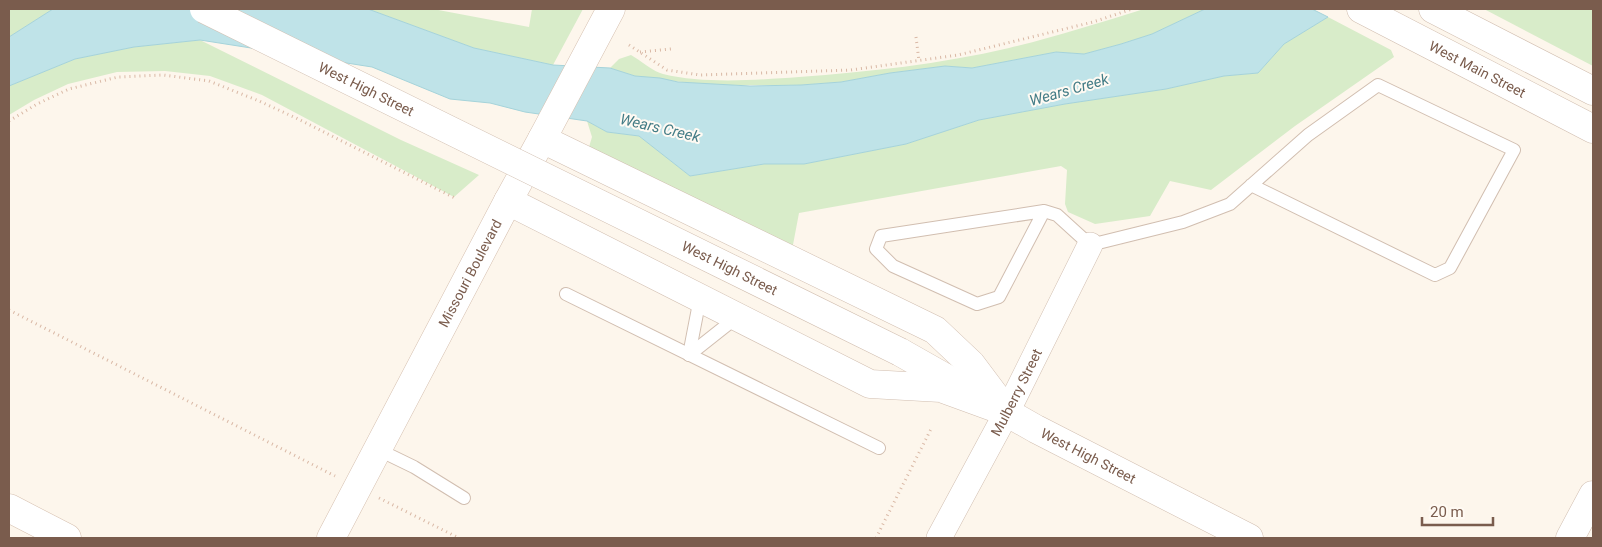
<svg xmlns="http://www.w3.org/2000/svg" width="1602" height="547" viewBox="0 0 1602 547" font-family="Roboto,sans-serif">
<rect width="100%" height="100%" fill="#fdf6ec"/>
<g fill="#d8ecc9">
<path d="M9,9H53L9,37Z"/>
<path d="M368,9H433L529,27L532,9H583L553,65L474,48Z"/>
<path d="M1144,9H1205L1152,34L1121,44L1084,54L1056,52L972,68L945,66L890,73L841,82L801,85H706L635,76L610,68L619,59L631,55C640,60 654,72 663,74C704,84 757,80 799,77C869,72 940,64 1009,48C1055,37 1099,23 1144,9Z"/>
<path d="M1484,9H1593V66Z"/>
<path d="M1328,17L1391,50L1394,57L1295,126L1211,190L1170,181L1150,216L1095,224L1068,212L1065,204L1067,170L1061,166L799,213L792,250L589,147L592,137L587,121L607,132L639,136L690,176L764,164H804L906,144L979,120L1065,104L1166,89L1224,76L1258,73L1284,44Z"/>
<path d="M200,40L401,140L479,175L454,197L262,95L210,76L165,71L117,72L68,84L34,100L9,115V86L75,59L134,47Z"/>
</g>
<path fill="#bfe3e8" stroke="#a5d3da" d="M53,9H368L474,48L553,65L610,68L635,76L660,78L678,82L750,86L801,85L841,82L890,73L945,66L972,68L1056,52L1084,54L1121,44L1152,34L1205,9H1312L1328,17L1284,44L1258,73L1224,76L1166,89L1065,104L979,120L906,144L804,164H764L690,176L639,136L607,132L587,121L525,112L490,103L450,99L372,67L200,40L134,47L75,59L9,86V37Z"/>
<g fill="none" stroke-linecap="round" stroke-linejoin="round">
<g stroke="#d1beb0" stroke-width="14">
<g id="service">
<path d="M1044,211L999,297L977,304L893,266L876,249L881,236L1044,211L1057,215L1090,245L1183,222L1230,204L1308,135L1378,85L1514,150L1450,268L1435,275L1251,185"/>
<path d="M566,294L879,448"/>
<path d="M689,355L737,317"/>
<path d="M689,355L700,298"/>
<path d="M379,450L414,467L464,498"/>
</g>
</g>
<g stroke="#d1beb0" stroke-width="26">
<g id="minor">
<path id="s1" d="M939,538L1007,412L1090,245"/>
</g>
</g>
<g stroke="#d1beb0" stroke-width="29">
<g id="tertiary">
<path id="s2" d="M1361,9L1593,129"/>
<path d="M1433,9L1593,91"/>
<path d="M542,139L935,330L971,364L1007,412"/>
<path d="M508,201L870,384L941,388L1007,412"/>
<path id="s3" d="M900,352L1036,429L1249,538"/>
<path d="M1570,538L1593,495"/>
</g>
</g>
<g stroke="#d6c0b0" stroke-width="29">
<g id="secondary">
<path d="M9,508L67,538"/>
<path id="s4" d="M331,538L508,201L542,139L611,9"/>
</g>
</g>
<g stroke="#d9b8a5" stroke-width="3" stroke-dasharray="1 4" stroke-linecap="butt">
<path d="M916,37L919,61"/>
<path d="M629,45L667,70L700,75L851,70L958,55L1093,22L1132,9"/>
<path d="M640,52L671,49"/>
<path d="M9,121L37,104L69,89L118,77L163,75L209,81L259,101L296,118L455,198"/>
<path d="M9,310L335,476"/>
<path d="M379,498L459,538"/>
<path d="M876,538L931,429"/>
</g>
<use href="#service" stroke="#fff" stroke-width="12"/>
<use href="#minor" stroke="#fff" stroke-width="25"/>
<use href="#tertiary" stroke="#fff" stroke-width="28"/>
<use href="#secondary" stroke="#fff" stroke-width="28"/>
<g stroke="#d1beb0" stroke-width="29" stroke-linecap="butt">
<g id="tertiary-bridge">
<path id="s5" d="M204,9L900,352"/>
</g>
</g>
<use href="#tertiary-bridge" stroke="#fff" stroke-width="28"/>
</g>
<g text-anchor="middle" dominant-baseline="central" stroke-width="4" stroke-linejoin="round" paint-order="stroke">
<g font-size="14" fill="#7a5c4d" stroke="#fffaf3">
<text stroke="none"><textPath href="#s2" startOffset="131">West Main Street</textPath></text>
<text stroke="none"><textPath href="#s5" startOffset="181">West High Street</textPath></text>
<text stroke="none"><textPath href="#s5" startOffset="586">West High Street</textPath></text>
<text stroke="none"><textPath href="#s4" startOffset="299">Missouri Boulevard</textPath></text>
<text stroke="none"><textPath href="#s1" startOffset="165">Mulberry Street</textPath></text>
<text stroke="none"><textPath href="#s3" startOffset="215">West High Street</textPath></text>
</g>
<g font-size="15" font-style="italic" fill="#437c86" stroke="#fffaf3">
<text transform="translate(1069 90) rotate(-16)">Wears Creek</text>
<text transform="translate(660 128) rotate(13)">Wears Creek</text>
</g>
</g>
<rect width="1602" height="547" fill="none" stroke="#7a5c4d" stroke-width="20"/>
<path d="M1422 517v8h71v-8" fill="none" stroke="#7a5c4d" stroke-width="2.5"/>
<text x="1430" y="517" font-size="15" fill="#7a5c4d" stroke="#fffaf3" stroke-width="4" paint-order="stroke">20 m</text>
</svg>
